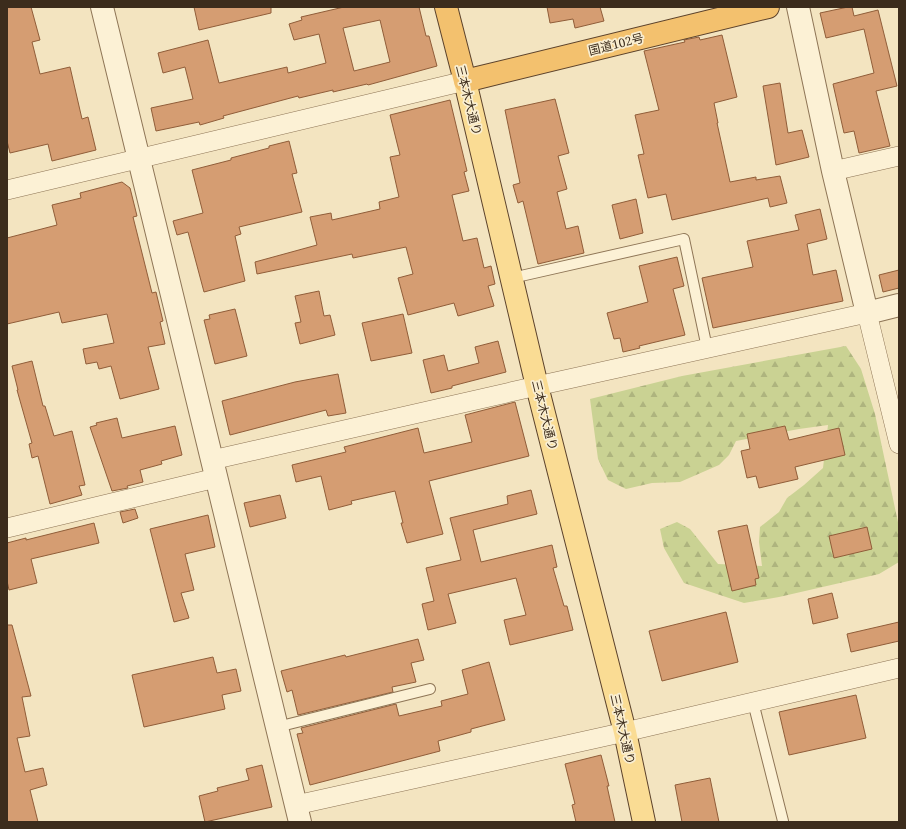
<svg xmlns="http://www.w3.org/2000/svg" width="906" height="829" viewBox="0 0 906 829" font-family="'Noto Serif','Noto Sans JP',serif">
<defs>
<pattern id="forest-firs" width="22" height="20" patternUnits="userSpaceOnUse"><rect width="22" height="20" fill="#cad293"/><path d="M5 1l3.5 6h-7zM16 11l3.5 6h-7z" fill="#aeb47e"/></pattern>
</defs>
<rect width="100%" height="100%" fill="#f3e4c0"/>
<path fill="url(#forest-firs)" d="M846,346L861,369L875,414L899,527V562L879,574L779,597L744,603L684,583L664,548L660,529L677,522L690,529L718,564L762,566L759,542L760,527L779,512L787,498L804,485L823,468L828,425L799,429L736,441L729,455L719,465L680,482L652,483L626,489L608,480L598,459L590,399L682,376Z"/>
<g fill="#d59d72" stroke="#905d39" fill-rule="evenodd">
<path d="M7,7H31L40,40L32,42L40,74L70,67L82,119L88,117L96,150L52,161L48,144L10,153L7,141Z"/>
<path d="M194,7H271V13L199,30Z"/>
<path d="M344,7H419L426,36H429L437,66L368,85L367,84L333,92V90L299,98L298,96L223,116L224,118L200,125L199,122L156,131L151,108L193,99L185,67L163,73L158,53L208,40L219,83L287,67L288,73L326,63L319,34L294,40L289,24L302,20L301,17ZM380,20L390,62L354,71L343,28Z"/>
<path d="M547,7H600L604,21L575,28L573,19L550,23Z"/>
<path d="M848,7H852L854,16L878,10L897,86L876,91L890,146L859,153L854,131L844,133L833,84L874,73L864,29L826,38L820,13Z"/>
<path d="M722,35L737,97L714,103L718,123H717L730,182L756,177V180L780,176L787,203L770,207L768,198L672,220L666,194L648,198L638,155L644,154L635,115L659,110L644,51L685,42L684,40L699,37L700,40Z"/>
<path d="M780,83L788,133L802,130L809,157L776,165L763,86Z"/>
<path d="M555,99L569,153L558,156L567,189L557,192L566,229L578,226L584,253L538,264L523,201L518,203L513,185L520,183L505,110Z"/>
<path d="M450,100L467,171L464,172L469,191L452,195L463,241L477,238L484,268L491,266L495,284L488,286L494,306L458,316L454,303L408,315L398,278L413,274L406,247L353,258L352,254L257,274L255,262L317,245L310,217L331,213L332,220L380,209L379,202L399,197L390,157L400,155L390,115Z"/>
<path d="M289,141L297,173L292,174L302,212L239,227L241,234L235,236L245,281L204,292L188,232L177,235L173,221L203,213L192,170L231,160V158L269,148V146Z"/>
<path d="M122,182L130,188L137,216L133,217L152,293L156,292L163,321L160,322L165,344L148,347L159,389L120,399L111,366L99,369L97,362L86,364L83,349L114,343L107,314L62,323L59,312L7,324V238L57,225L52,205L81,198L80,193Z"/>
<path d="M636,199L643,233L620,239L612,205Z"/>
<path d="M820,209L827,239L807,244L813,275L836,270L843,301L713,328L702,278L753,267L747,241L799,230L795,215Z"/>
<path d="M677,257L684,286L673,289L685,335L639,346L640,348L623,352L620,338L614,339L607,313L648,302L639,266Z"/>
<path d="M899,270V288L883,292L879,275Z"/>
<path d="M319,291L324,316L330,315L335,335L300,344L295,323L301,322L295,296Z"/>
<path d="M235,309L247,356L215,364L204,320L210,319L209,315Z"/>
<path d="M403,314L412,353L371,361L362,323Z"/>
<path d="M498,341L506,372L452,386V388L431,393L423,360L444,355L448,371L479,363L475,347Z"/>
<path d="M32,361L43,406H45L54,436L72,431L85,485L79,486L82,495L50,504L38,456L32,458L29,444L32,443L17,390H18L12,366Z"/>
<path d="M338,374L346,413L328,416L326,410L230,435L222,401L295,382Z"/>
<path d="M515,402L529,456L429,481L443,534L407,543L401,523H403L395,491L351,501L352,504L329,510L321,476L296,482L292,465L346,452L344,447L418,428L424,453L472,442L465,415Z"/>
<path d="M117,418L122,438L175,426L182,455L161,461L162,464L140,470L143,482L127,486L128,488L112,491L90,427L97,425L96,423Z"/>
<path d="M785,426L789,440L839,428L845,455L795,467L798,479L759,488L756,476L747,478L741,451L750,449L747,434Z"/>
<path d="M531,490L537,514L473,530L481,562L552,545L557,567L553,568L564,606H567L573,630L510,645L504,620L526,615L516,578L448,594L456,623L428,630L422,604L434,601L426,568L461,560L450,518L508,504L507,496Z"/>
<path d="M280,495L286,518L250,527L244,503Z"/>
<path d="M135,509L138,518L123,523L120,512Z"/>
<path d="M208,515L215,547L185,554L194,590L181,593L189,618L174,622L150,529Z"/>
<path d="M94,523L99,543L31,559L37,583L9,590L7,581V543L26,538V540Z"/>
<path d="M747,525L759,578L755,579L756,585L732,591L718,531Z"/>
<path d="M867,527L872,549L834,558L829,536Z"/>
<path d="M832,593L838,618L813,624L808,599Z"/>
<path d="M726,612L738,662L662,681L649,631Z"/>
<path d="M899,622V641L851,652L847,634Z"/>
<path d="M7,625H12L31,696L22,697L30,736L17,738L25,772L43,768L47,785L30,790L38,822H7Z"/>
<path d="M418,639L424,660L411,663L416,682L392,687L393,692L298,715L292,690L287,692L281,671L345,655L346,657Z"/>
<path d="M213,657L217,673L236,669L241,691L222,695L225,709L144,727L132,675Z"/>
<path d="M489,662L505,720L471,729V732L438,741L440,751L310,785L297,734L303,733L301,728L396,704L399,716L442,706L441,701L468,694L462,670Z"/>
<path d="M856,695L866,738L789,755L779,712Z"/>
<path d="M601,755L609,786H607L615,822H576L572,805L575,804L565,764Z"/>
<path d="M262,765L272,807L205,822L199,796L218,791L217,788L249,780L246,769Z"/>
<path d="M710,778L719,822H682L675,785Z"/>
</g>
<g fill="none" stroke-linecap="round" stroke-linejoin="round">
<g stroke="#8e7556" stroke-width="12">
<g id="service">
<path d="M512,278L684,239L707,348"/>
<path d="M753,702L783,821"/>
<path d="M277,727L430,689"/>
</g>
</g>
<g stroke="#8e7556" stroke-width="20">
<g id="minor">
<path d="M833,171L899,156"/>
<path d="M7,190L465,81"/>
<path d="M212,460L537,386L867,313L899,444"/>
<path d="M7,528L216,478"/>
<path d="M296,805L625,732L899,668"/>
</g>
</g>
<g stroke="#8e7556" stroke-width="24">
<g id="tertiary">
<path d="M102,7L300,822"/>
<path d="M798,7L833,171L867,313L899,305"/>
</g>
</g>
<g stroke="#5c422b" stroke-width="24">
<path id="primary" d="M465,81L537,386L625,732L644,822"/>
</g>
<g stroke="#5c422b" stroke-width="24">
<path id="trunk" d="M446,7L465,81L768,7"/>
</g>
<use href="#service" stroke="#fcf1d5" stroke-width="10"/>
<use href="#minor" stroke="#fcf1d5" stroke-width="19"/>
<use href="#tertiary" stroke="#fcf1d5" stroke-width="22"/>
<use href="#primary" stroke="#fadc94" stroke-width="22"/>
<use href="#trunk" stroke="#f3c16e" stroke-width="22"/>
</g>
<g text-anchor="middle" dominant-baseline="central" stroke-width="3.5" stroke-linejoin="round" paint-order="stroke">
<g font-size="12" fill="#3c2c1c" stroke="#f9eed1">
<text transform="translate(616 44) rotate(-14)">国道102号</text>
<text transform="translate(469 100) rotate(76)">三本木大通り</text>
<text transform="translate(545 415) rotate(76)">三本木大通り</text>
<text transform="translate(623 729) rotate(77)">三本木大通り</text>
</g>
</g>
<rect width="906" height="829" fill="none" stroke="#3c2c1c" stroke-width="16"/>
</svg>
